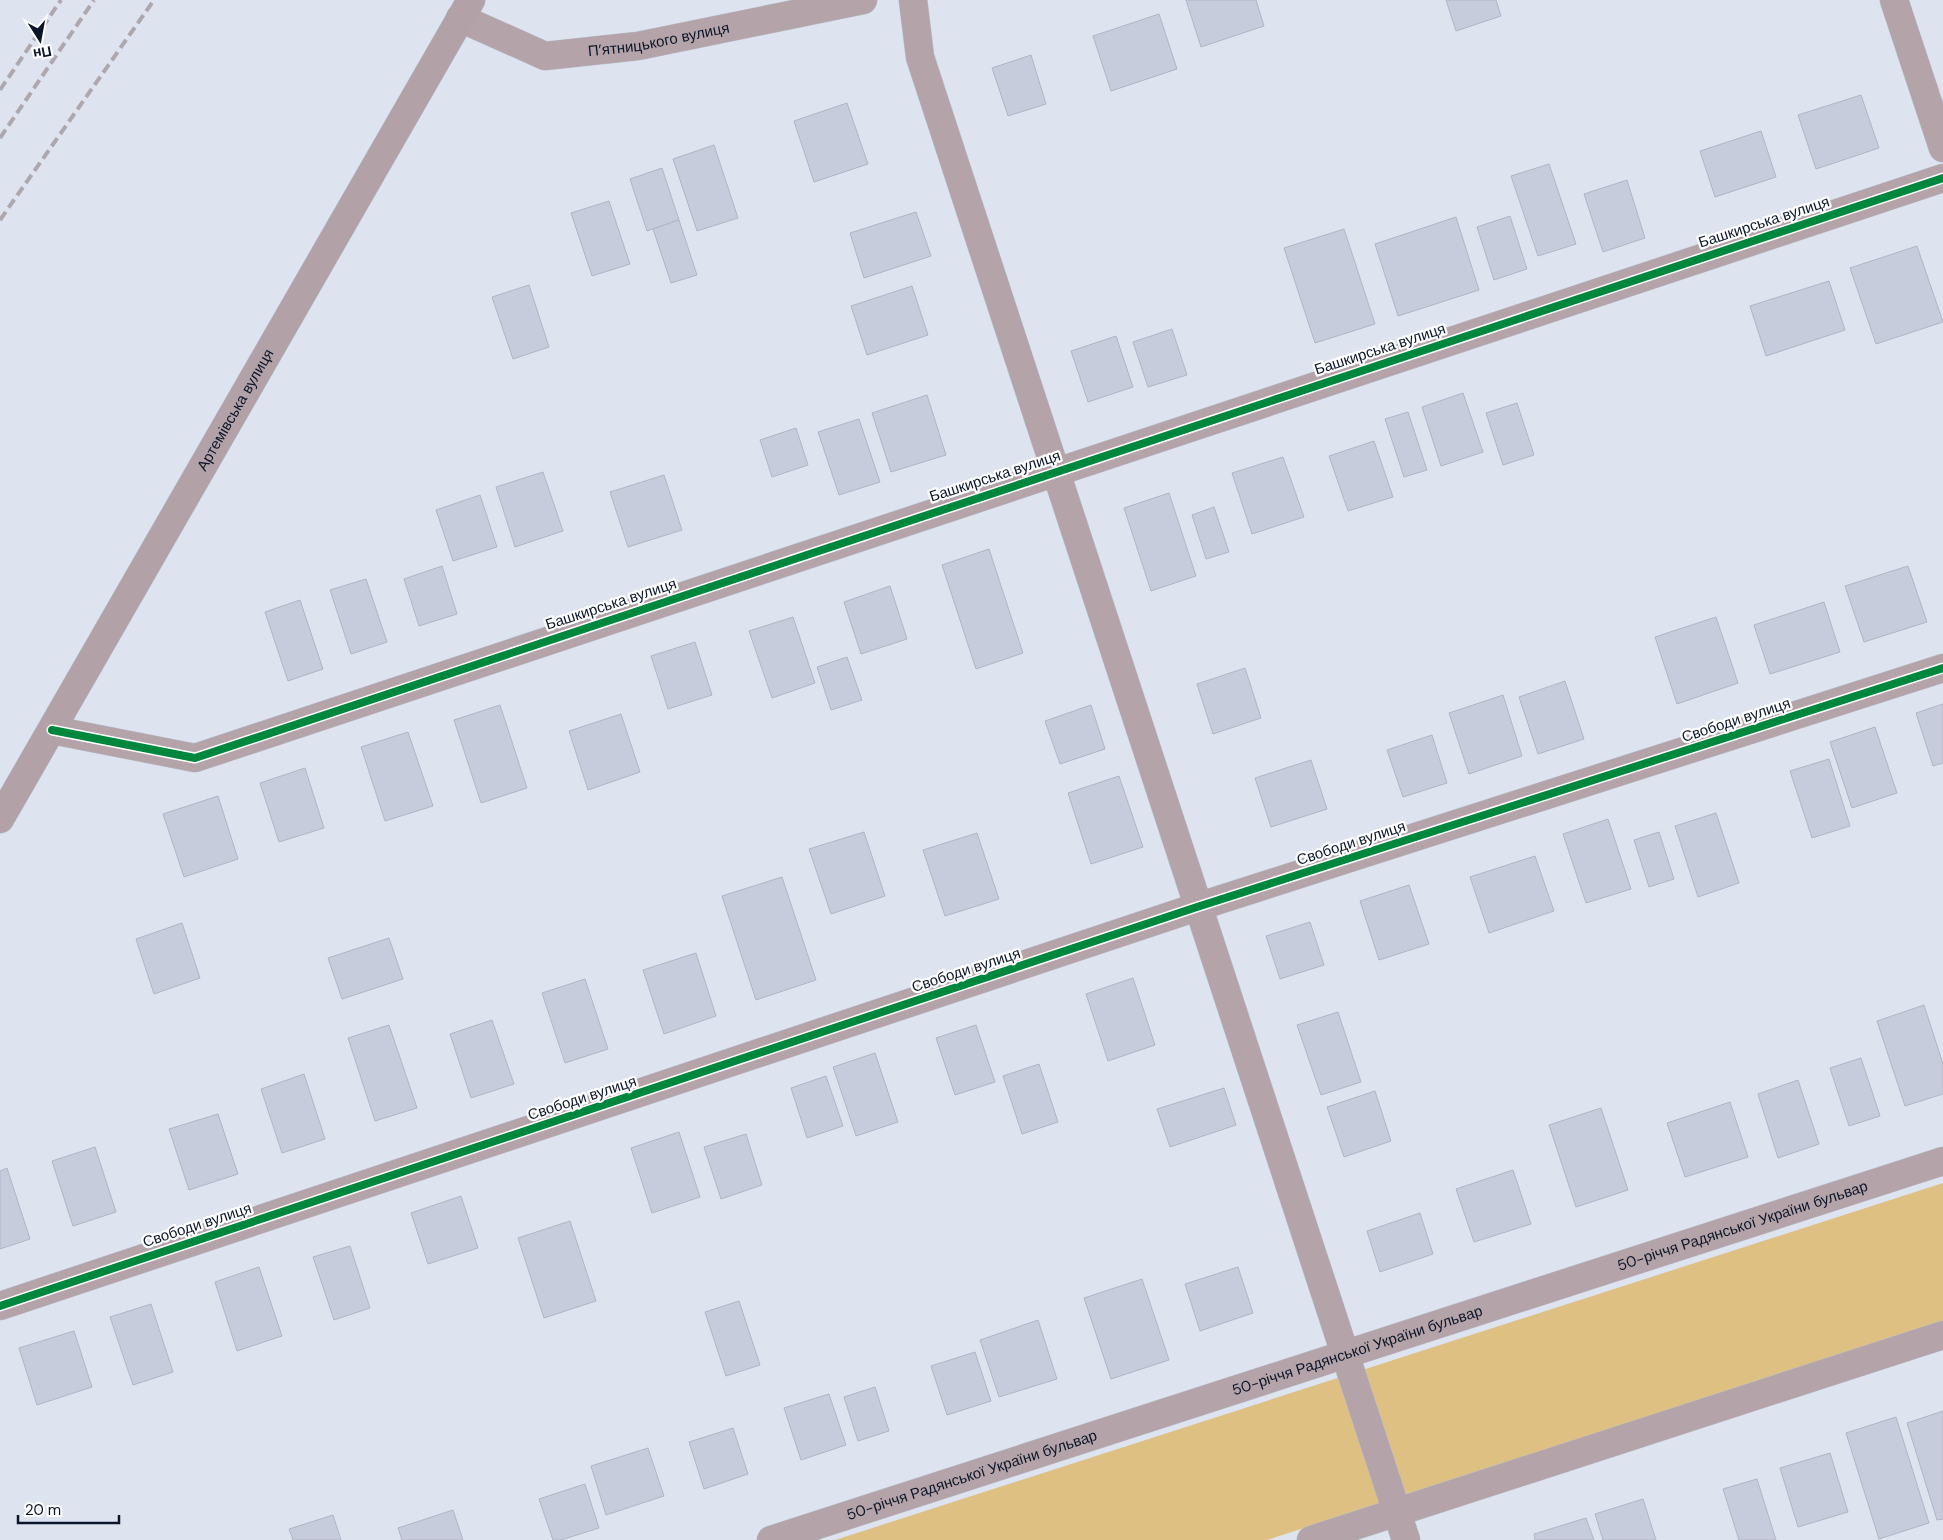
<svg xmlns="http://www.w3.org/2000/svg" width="1943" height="1540" viewBox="0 0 1943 1540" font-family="'DM Sans',sans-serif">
<rect width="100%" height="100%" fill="#dde4f0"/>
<path fill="#dfc083" d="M1943,1183V1321L1267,1540H835Z"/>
<g fill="#c7ccdd" stroke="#b0b5c5">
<path d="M1186,0H1256L1264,26L1201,47Z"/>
<path d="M1446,0H1496L1501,16L1456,31Z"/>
<path d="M1159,14L1177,69L1111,91L1093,36Z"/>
<path d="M1031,55L1046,104L1008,116L992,68Z"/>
<path d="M1861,95L1879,148L1816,169L1798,115Z"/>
<path d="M847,103L868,164L814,182L794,121Z"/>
<path d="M1761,131L1776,177L1715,197L1700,151Z"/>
<path d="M714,145L738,218L697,231L673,159Z"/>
<path d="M1549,164L1576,244L1538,256L1511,176Z"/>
<path d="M662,168L679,220L647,231L630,179Z"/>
<path d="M1627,180L1645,238L1603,252L1584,194Z"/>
<path d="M609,201L630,264L592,276L571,213Z"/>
<path d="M916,212L931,256L864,278L850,233Z"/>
<path d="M1510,216L1527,269L1494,280L1477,227Z"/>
<path d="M1456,217L1479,290L1398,316L1375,244Z"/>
<path d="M679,220L697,275L671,283L653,229Z"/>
<path d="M1344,229L1375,324L1315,343L1284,248Z"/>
<path d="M1917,246L1943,322L1876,344L1850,268Z"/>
<path d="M1829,281L1845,330L1766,356L1750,306Z"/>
<path d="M529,285L549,347L513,359L492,297Z"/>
<path d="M912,286L928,335L867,355L851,306Z"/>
<path d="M1172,329L1187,375L1148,387L1133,342Z"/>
<path d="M1116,336L1133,387L1088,402L1071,351Z"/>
<path d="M1463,393L1483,452L1441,466L1422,407Z"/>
<path d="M927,395L946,455L891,472L872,413Z"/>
<path d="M1517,403L1534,455L1503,465L1486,413Z"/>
<path d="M1408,412L1427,470L1404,477L1385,419Z"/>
<path d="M859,419L880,482L839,495L818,432Z"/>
<path d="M796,428L808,465L772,477L760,440Z"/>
<path d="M1374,441L1393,497L1348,511L1329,456Z"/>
<path d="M1283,457L1304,517L1252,534L1232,473Z"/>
<path d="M543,472L563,531L515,547L496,487Z"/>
<path d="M664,475L682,530L628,547L610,492Z"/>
<path d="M1169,493L1196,576L1151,591L1124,508Z"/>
<path d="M480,495L497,547L453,561L436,510Z"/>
<path d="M1214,507L1229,552L1206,559L1192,515Z"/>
<path d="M989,549L1023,653L976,669L942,565Z"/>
<path d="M442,566L457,614L419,626L404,579Z"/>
<path d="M1908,566L1927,622L1864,642L1845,586Z"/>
<path d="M366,579L387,642L351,654L330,590Z"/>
<path d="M890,586L907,639L861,654L844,602Z"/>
<path d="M300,600L323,669L288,681L265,612Z"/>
<path d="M1824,602L1840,652L1770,674L1754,625Z"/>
<path d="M793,617L815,683L772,698L749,631Z"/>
<path d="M1716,617L1738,683L1677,704L1655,637Z"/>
<path d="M695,642L712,695L668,709L651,656Z"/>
<path d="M847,657L862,700L831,710L817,667Z"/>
<path d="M1245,668L1261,718L1213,734L1197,684Z"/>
<path d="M1565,681L1584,739L1538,754L1519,697Z"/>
<path d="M1503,695L1522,756L1469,774L1449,713Z"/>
<path d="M1943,704V763L1933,766L1916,713Z"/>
<path d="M500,705L527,788L481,803L454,720Z"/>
<path d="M1091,705L1105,749L1060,764L1045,721Z"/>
<path d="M621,714L640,772L588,790L569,731Z"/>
<path d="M1875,727L1897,793L1852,808L1830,742Z"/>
<path d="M408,732L433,806L385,821L361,747Z"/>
<path d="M1432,735L1447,783L1403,797L1387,750Z"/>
<path d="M1829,759L1850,826L1812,838L1790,771Z"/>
<path d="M1311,760L1327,809L1271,827L1255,778Z"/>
<path d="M305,768L324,828L279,842L260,783Z"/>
<path d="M1119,776L1143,847L1091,864L1068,793Z"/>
<path d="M218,796L238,859L184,877L163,814Z"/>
<path d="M1716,813L1739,883L1698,897L1675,826Z"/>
<path d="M1608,819L1631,889L1586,903L1563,834Z"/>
<path d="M864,832L885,896L831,914L809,849Z"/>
<path d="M1659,832L1674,879L1649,887L1634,840Z"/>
<path d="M977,833L999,899L945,916L923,850Z"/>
<path d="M1535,856L1554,911L1489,933L1470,877Z"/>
<path d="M782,877L816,980L756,1000L722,896Z"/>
<path d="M1409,885L1429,944L1379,960L1360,901Z"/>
<path d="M1310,922L1324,965L1280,979L1266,936Z"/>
<path d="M182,923L200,978L154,994L136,939Z"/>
<path d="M389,938L403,979L342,999L328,958Z"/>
<path d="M696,953L716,1016L664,1034L643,970Z"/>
<path d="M1133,978L1155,1045L1108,1061L1086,994Z"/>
<path d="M585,979L608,1049L565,1063L542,993Z"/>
<path d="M1924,1005L1943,1064V1094L1905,1106L1877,1021Z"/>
<path d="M1338,1012L1361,1082L1321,1095L1297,1025Z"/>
<path d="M492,1020L514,1084L471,1098L450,1034Z"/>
<path d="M389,1025L417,1108L375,1121L348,1038Z"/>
<path d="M976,1025L995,1082L955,1095L936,1038Z"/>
<path d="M875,1053L898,1122L856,1136L833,1067Z"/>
<path d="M1861,1058L1880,1116L1849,1126L1830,1068Z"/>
<path d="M1039,1064L1058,1122L1022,1134L1003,1076Z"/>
<path d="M304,1074L325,1139L282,1153L261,1089Z"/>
<path d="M826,1076L843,1126L807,1138L791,1088Z"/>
<path d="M1798,1080L1819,1144L1778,1158L1758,1094Z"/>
<path d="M1224,1088L1236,1125L1170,1147L1157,1109Z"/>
<path d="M1375,1091L1391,1141L1344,1157L1327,1107Z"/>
<path d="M1730,1102L1748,1157L1685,1177L1667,1123Z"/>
<path d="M1601,1108L1628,1190L1576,1207L1549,1125Z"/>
<path d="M218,1114L238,1174L189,1190L169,1129Z"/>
<path d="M679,1132L700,1197L652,1213L631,1148Z"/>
<path d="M746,1134L762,1185L721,1199L704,1147Z"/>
<path d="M95,1147L116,1212L73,1226L52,1161Z"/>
<path d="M7,1168L30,1239L0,1249V1171Z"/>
<path d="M1513,1170L1531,1224L1474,1242L1456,1189Z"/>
<path d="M461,1196L478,1248L428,1264L411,1213Z"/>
<path d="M1420,1213L1433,1254L1380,1272L1367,1231Z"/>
<path d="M570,1221L596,1301L544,1318L518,1238Z"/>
<path d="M350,1246L370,1308L334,1320L313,1257Z"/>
<path d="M259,1267L282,1336L237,1351L215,1282Z"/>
<path d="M1238,1267L1253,1313L1200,1331L1185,1284Z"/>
<path d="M1142,1279L1169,1360L1111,1379L1084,1298Z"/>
<path d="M739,1301L760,1365L726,1376L705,1312Z"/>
<path d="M151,1304L173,1372L133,1385L110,1317Z"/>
<path d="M1038,1320L1057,1379L999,1397L980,1340Z"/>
<path d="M74,1331L92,1387L37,1405L19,1348Z"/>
<path d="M975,1352L991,1401L947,1415L931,1366Z"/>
<path d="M875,1387L889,1431L858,1441L844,1397Z"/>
<path d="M829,1394L846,1445L801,1460L784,1408Z"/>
<path d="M1943,1411V1519L1937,1520L1907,1423Z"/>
<path d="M1896,1417L1929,1523L1879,1539L1846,1433Z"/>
<path d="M733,1428L748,1474L704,1489L689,1442Z"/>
<path d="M648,1448L664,1496L606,1515L591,1466Z"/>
<path d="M1830,1453L1848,1512L1798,1527L1780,1468Z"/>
<path d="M1757,1479L1776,1540H1739L1723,1489Z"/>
<path d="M585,1484L599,1528L561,1540H553L539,1499Z"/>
<path d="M1643,1499L1656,1540H1603L1595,1514Z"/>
<path d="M453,1510L463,1540H402L398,1528Z"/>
<path d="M333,1515L341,1540H293L289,1529Z"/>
<path d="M1586,1518L1594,1540H1535L1534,1534Z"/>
</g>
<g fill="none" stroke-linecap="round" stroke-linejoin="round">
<g stroke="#b9c0cb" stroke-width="29">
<g id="minor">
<path d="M913,0L920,57L1406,1540"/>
<path d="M1894,0L1943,148"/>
<path id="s1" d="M460,18L545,56L638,46L863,0"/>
<path d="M52,730L195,758L1943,178"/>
<path d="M0,1306L1197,907L1943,668"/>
<path id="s2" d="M771,1540L1943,1161"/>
<path d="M1311,1540L1943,1335"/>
</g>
</g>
<g stroke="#b9c0cb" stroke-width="29">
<g id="secondary">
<path id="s3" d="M0,819L471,0"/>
</g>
</g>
<use href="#minor" stroke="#b4a3a8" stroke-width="28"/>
<use href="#secondary" stroke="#b2a2a8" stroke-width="28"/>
<g stroke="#ada8ae" stroke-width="4" stroke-dasharray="10 5" stroke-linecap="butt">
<path d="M0,90L61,0"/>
<path d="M0,138L94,0"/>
<path d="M0,220L154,0"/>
</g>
<g stroke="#fff" stroke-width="11">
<g id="cycleway">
<path d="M52,730L195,758L1943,178"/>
<path d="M0,1306L1197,907L1943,668"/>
</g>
</g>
<use href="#cycleway" stroke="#00873e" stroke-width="8"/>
</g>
<g text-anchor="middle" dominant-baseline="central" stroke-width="4.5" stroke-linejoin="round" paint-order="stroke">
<g font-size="15" fill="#0b1729" stroke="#fff">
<text stroke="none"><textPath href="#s1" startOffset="208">П’ятницького вулиця</textPath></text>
<text transform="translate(1764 222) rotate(-18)">Башкирська вулиця</text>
<text transform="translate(1380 349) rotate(-18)">Башкирська вулиця</text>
<text stroke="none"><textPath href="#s3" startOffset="472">Артемівська вулиця</textPath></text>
<text transform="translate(995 476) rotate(-18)">Башкирська вулиця</text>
<text transform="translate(611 604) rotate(-18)">Башкирська вулиця</text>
<text transform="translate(1736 720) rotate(-18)">Свободи вулиця</text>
<text transform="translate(1351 843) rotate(-18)">Свободи вулиця</text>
<text transform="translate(966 970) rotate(-18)">Свободи вулиця</text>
<text transform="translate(582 1098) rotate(-18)">Свободи вулиця</text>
<text transform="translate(197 1225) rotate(-18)">Свободи вулиця</text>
<text stroke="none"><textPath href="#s2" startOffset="1021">50-річчя Радянської України бульвар</textPath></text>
<text stroke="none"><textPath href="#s2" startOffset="616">50-річчя Радянської України бульвар</textPath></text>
<text stroke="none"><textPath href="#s2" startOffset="211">50-річчя Радянської України бульвар</textPath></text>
</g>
</g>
<g transform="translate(40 40) rotate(169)" stroke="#ffffff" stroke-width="4" paint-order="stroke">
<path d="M0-4L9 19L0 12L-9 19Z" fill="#0b1729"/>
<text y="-8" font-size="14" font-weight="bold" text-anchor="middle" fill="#0b1729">Пн</text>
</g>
<path d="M18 1515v8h101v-8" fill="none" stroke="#0b1729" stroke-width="2.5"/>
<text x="25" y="1515" font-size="15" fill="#0b1729" stroke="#ffffff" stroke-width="4" paint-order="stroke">20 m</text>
</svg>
